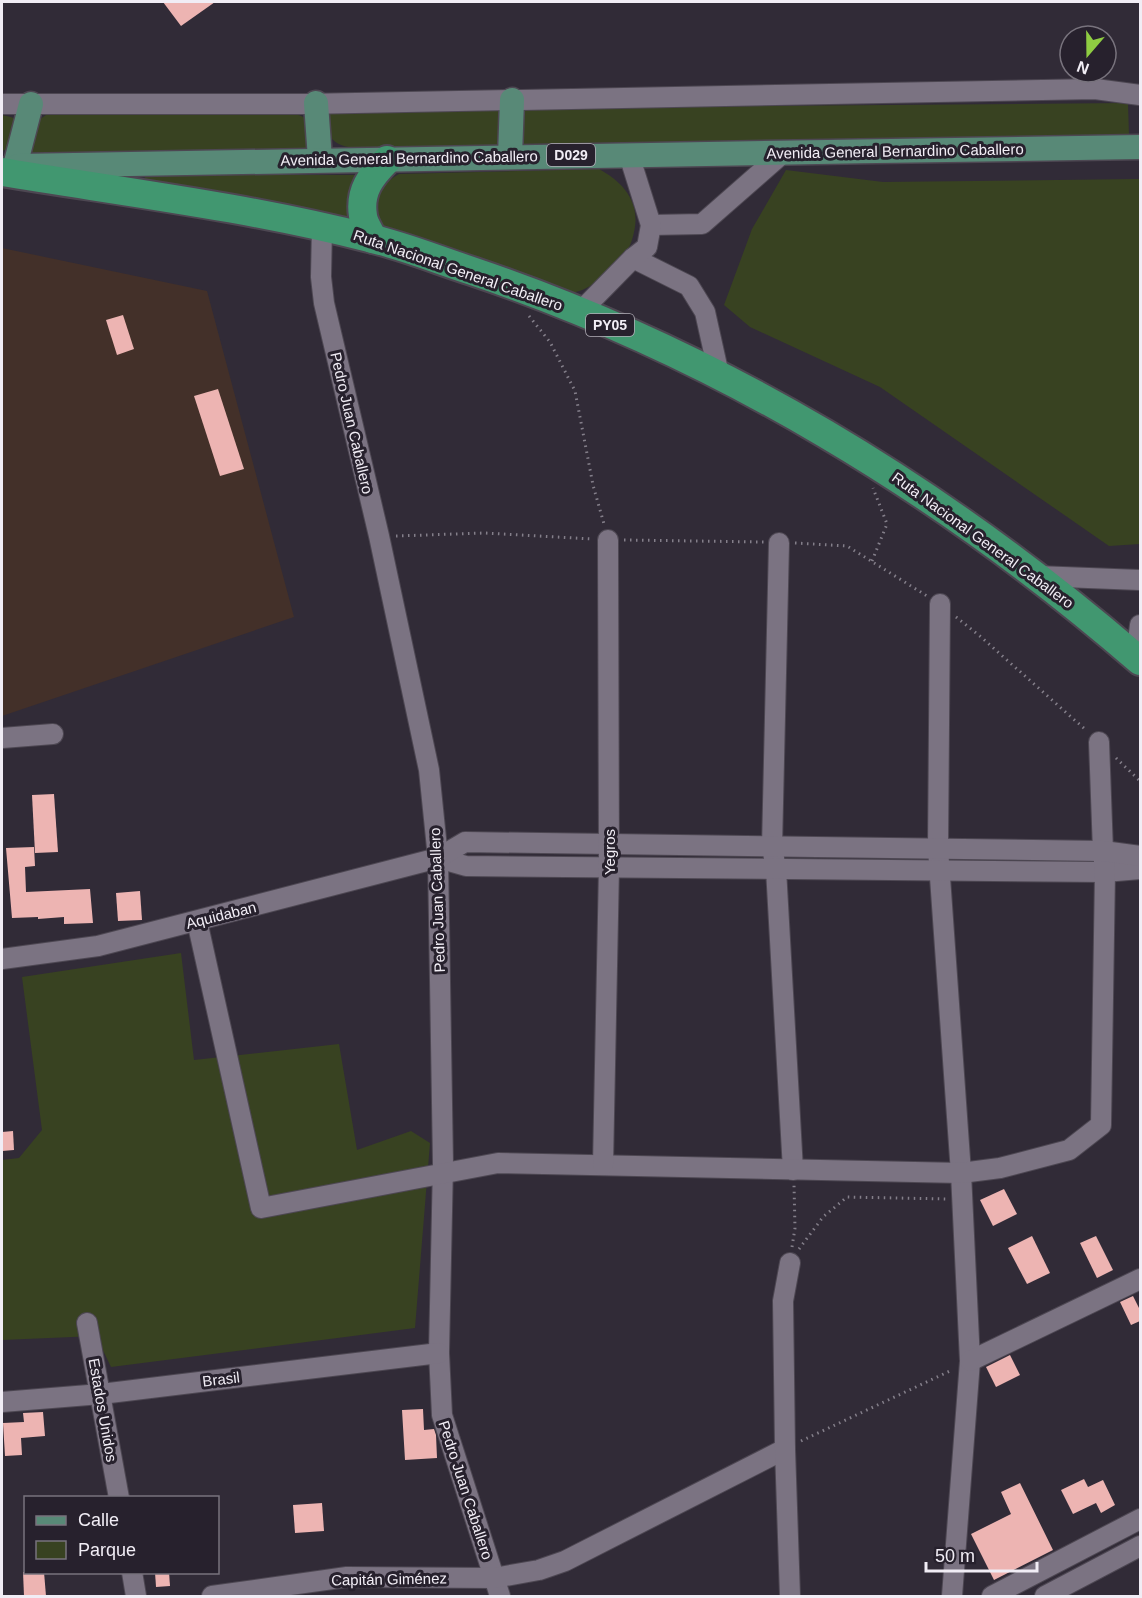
<svg xmlns="http://www.w3.org/2000/svg" width="1142" height="1598" viewBox="0 0 1142 1598" font-family="Helvetica,sans-serif">
<rect width="100%" height="100%" fill="#312b37"/>
<path fill="#433029" d="M2,248L207,291L294,617L2,716Z"/>
<g fill="#384221">
<path d="M1128,103L1129,136L521,144L522,108Z"/>
<path d="M501,110V141L496,146L353,148C336,145 333,142 324,127L327,113Z"/>
<path d="M285,113C295,113 302,115 310,122L309,149L30,153L36,122L46,115Z"/>
<path d="M2,115L11,117L15,119L8,149L2,151Z"/>
<path d="M599,169C623,182 641,202 634,232C633,237 631,244 628,249C623,256 615,264 609,270C594,284 587,291 566,294L383,232C371,210 376,186 399,174Z"/>
<path d="M786,170L883,182L1140,179V544L1109,546L880,387L750,327L724,305L752,229Z"/>
<path d="M155,175H354L362,177L353,226L144,183L145,177Z"/>
<path d="M181,953L194,1060L339,1044L357,1150L411,1131L430,1143L415,1328L111,1367L96,1336L2,1340V1160L19,1158L42,1130L22,977Z"/>
</g>
<g fill="#edb4b2">
<path d="M163,2H215L181,26Z"/>
<path d="M123,315L134,349L117,355L106,320Z"/>
<path d="M218,389L244,469L220,476L194,396Z"/>
<path d="M54,794L58,852L35,853L32,795Z"/>
<path d="M34,847L35,866L25,867L26,892L90,889L93,923L64,924V917L38,919V917L12,918L6,848Z"/>
<path d="M140,891L142,920L118,921L116,893Z"/>
<path d="M13,1131L14,1150L2,1151V1132Z"/>
<path d="M1004,1189L1017,1214L993,1226L980,1200Z"/>
<path d="M1032,1236L1050,1273L1027,1284L1008,1248Z"/>
<path d="M1096,1236L1113,1270L1097,1278L1080,1243Z"/>
<path d="M1133,1296L1140,1310V1321L1131,1325L1120,1302Z"/>
<path d="M1010,1355L1020,1375L996,1387L986,1367Z"/>
<path d="M423,1409L424,1430L434,1429L436,1435L437,1458L405,1460L402,1410Z"/>
<path d="M43,1412L45,1436L21,1438L22,1455L5,1456L3,1423L24,1422L23,1413Z"/>
<path d="M1084,1479L1088,1487L1103,1480L1115,1505L1101,1513L1096,1503L1073,1514L1061,1490Z"/>
<path d="M1020,1483L1053,1550L994,1580L971,1534L1011,1514L1001,1492Z"/>
<path d="M322,1503L324,1531L295,1533L293,1505Z"/>
<path d="M23,1572H44L46,1596H24Z"/>
<path d="M155,1572H169L170,1586L156,1587Z"/>
</g>
<g fill="none" stroke-linecap="round" stroke-linejoin="round">
<g stroke="#4d4752" stroke-width="22">
<g id="minor">
<path d="M2,104H304L1095,89L1140,95"/>
<path d="M651,225L702,224L783,153"/>
<path d="M322,227L321,277L324,303L379,536L429,770L438,858L443,1164L439,1353L442,1415L500,1596"/>
<path d="M633,258L689,286L705,312L719,375"/>
<path d="M580,312L633,258L647,247L651,225L629,155"/>
<path d="M779,543L772,847L776,869L793,1170"/>
<path d="M1037,576L1140,580"/>
<path d="M940,604L938,849L961,1173L970,1361L952,1596"/>
<path d="M1140,625L1137,649L1140,654"/>
<path d="M2,738L53,734"/>
<path d="M438,858L466,866L1105,872L1140,869"/>
<path d="M197,921L261,1208L498,1163L961,1173L1000,1168L1069,1150L1101,1125L1105,872L1103,851L1099,742"/>
<path d="M2,959L98,946L438,858L465,842L1103,851L1140,856"/>
<path d="M603,1165L609,867L608,540"/>
<path d="M87,1323L119,1498"/>
<path d="M970,1361L1140,1279"/>
<path d="M2,1402L101,1394L439,1353"/>
<path d="M132,1572L136,1596"/>
<path d="M212,1596L347,1577L494,1578L539,1570L565,1561L785,1449"/>
<path d="M790,1596L785,1449L783,1301L790,1263"/>
<path d="M992,1596L1140,1519"/>
<path d="M1045,1596L1140,1546"/>
</g>
</g>
<g stroke="#4d4752" stroke-width="27">
<g id="major">
<path d="M316,103L320,159"/>
<path d="M510,156L512,100"/>
<path d="M15,166L31,104"/>
<path d="M18,166C392,158 766,153 1140,147"/>
</g>
</g>
<g stroke="#4d4752" stroke-width="32">
<g id="highway">
<path d="M2,172C124,192 248,207 369,238C404,246 438,260 472,271C718,354 944,491 1140,661"/>
<path d="M373,239C370,232 364,224 363,216C359,191 371,176 387,160"/>
</g>
</g>
<g stroke="#847f8a" stroke-width="3" stroke-dasharray="1.5 4.5" stroke-linecap="butt">
<path d="M529,316L550,342L575,391L593,485L604,524"/>
<path d="M396,536L484,533L593,539"/>
<path d="M624,540L764,542"/>
<path d="M795,543L847,546L927,596"/>
<path d="M872,561L887,524L873,488"/>
<path d="M956,617L981,637L1087,731"/>
<path d="M1116,758L1140,781"/>
<path d="M792,1247L795,1228L794,1185"/>
<path d="M799,1249L823,1217L847,1197L946,1199"/>
<path d="M801,1441L952,1370"/>
</g>
<use href="#minor" stroke="#7b7382" stroke-width="20"/>
<use href="#major" stroke="#588977" stroke-width="24"/>
<use href="#highway" stroke="#419770" stroke-width="28"/>
</g>
<g text-anchor="middle" dominant-baseline="central" stroke-width="6" stroke-linejoin="round" paint-order="stroke">
<g fill="#27212d" stroke="#b4b0b9" stroke-width="1.5">
<rect x="547" y="144" width="48" height="22" rx="4.5"/>
<rect x="586" y="314" width="48" height="22" rx="4.5"/>
</g>
<g font-size="14" font-weight="bold" fill="#f1edf5">
<text x="571" y="155">D029</text>
<text x="610" y="325">PY05</text>
</g>
<g font-size="15" fill="#f1edf5" stroke="#27212d">
<text transform="translate(895 151) rotate(-1)">Avenida General Bernardino Caballero</text>
<text transform="translate(409 158) rotate(-1)">Avenida General Bernardino Caballero</text>
<text transform="translate(458 270) rotate(19)">Ruta Nacional General Caballero</text>
<text transform="translate(352 423) rotate(77)">Pedro Juan Caballero</text>
<text transform="translate(983 540) rotate(36)">Ruta Nacional General Caballero</text>
<text transform="translate(609 852) rotate(-90)">Yegros</text>
<text transform="translate(437 900) rotate(-92)">Pedro Juan Caballero</text>
<text transform="translate(221 915) rotate(-14)">Aquidaban</text>
<text transform="translate(221 1379) rotate(-7)">Brasil</text>
<text transform="translate(103 1410) rotate(80)">Estados Unidos</text>
<text transform="translate(466 1490) rotate(72)">Pedro Juan Caballero</text>
<text transform="translate(389 1579) rotate(-1)">Capitán Giménez</text>
</g>
</g>
<rect width="1142" height="1598" fill="none" stroke="#f1edf5" stroke-width="6"/>
<rect x="24" y="1496" width="195" height="78" fill="#27212d" stroke="#78737d" stroke-width="1.5"/>
<rect x="36" y="1516" width="30" height="9" fill="#588977" stroke="#78737d" stroke-width="1.5"/>
<text x="78" y="1526" font-size="18" fill="#f1edf5">Calle</text>
<rect x="36" y="1541" width="30" height="18" fill="#384221" stroke="#78737d" stroke-width="1.5"/>
<text x="78" y="1556" font-size="18" fill="#f1edf5">Parque</text>
<g transform="translate(1088 54) rotate(200)"><circle r="28" fill="#27212d" stroke="#78737d" stroke-width="1.5"/>
<path d="M0-4.5L10 22L0 15L-10 22Z" fill="#8fcd42"/>
<text y="-9" font-size="16" font-weight="bold" text-anchor="middle" fill="#f1edf5">N</text>
</g>
<path d="M926 1562v9h111v-9" fill="none" stroke="#f1edf5" stroke-width="3"/>
<text x="935" y="1562" font-size="18" fill="#f1edf5" stroke="#27212d" stroke-width="4.5" paint-order="stroke">50 m</text>
</svg>
